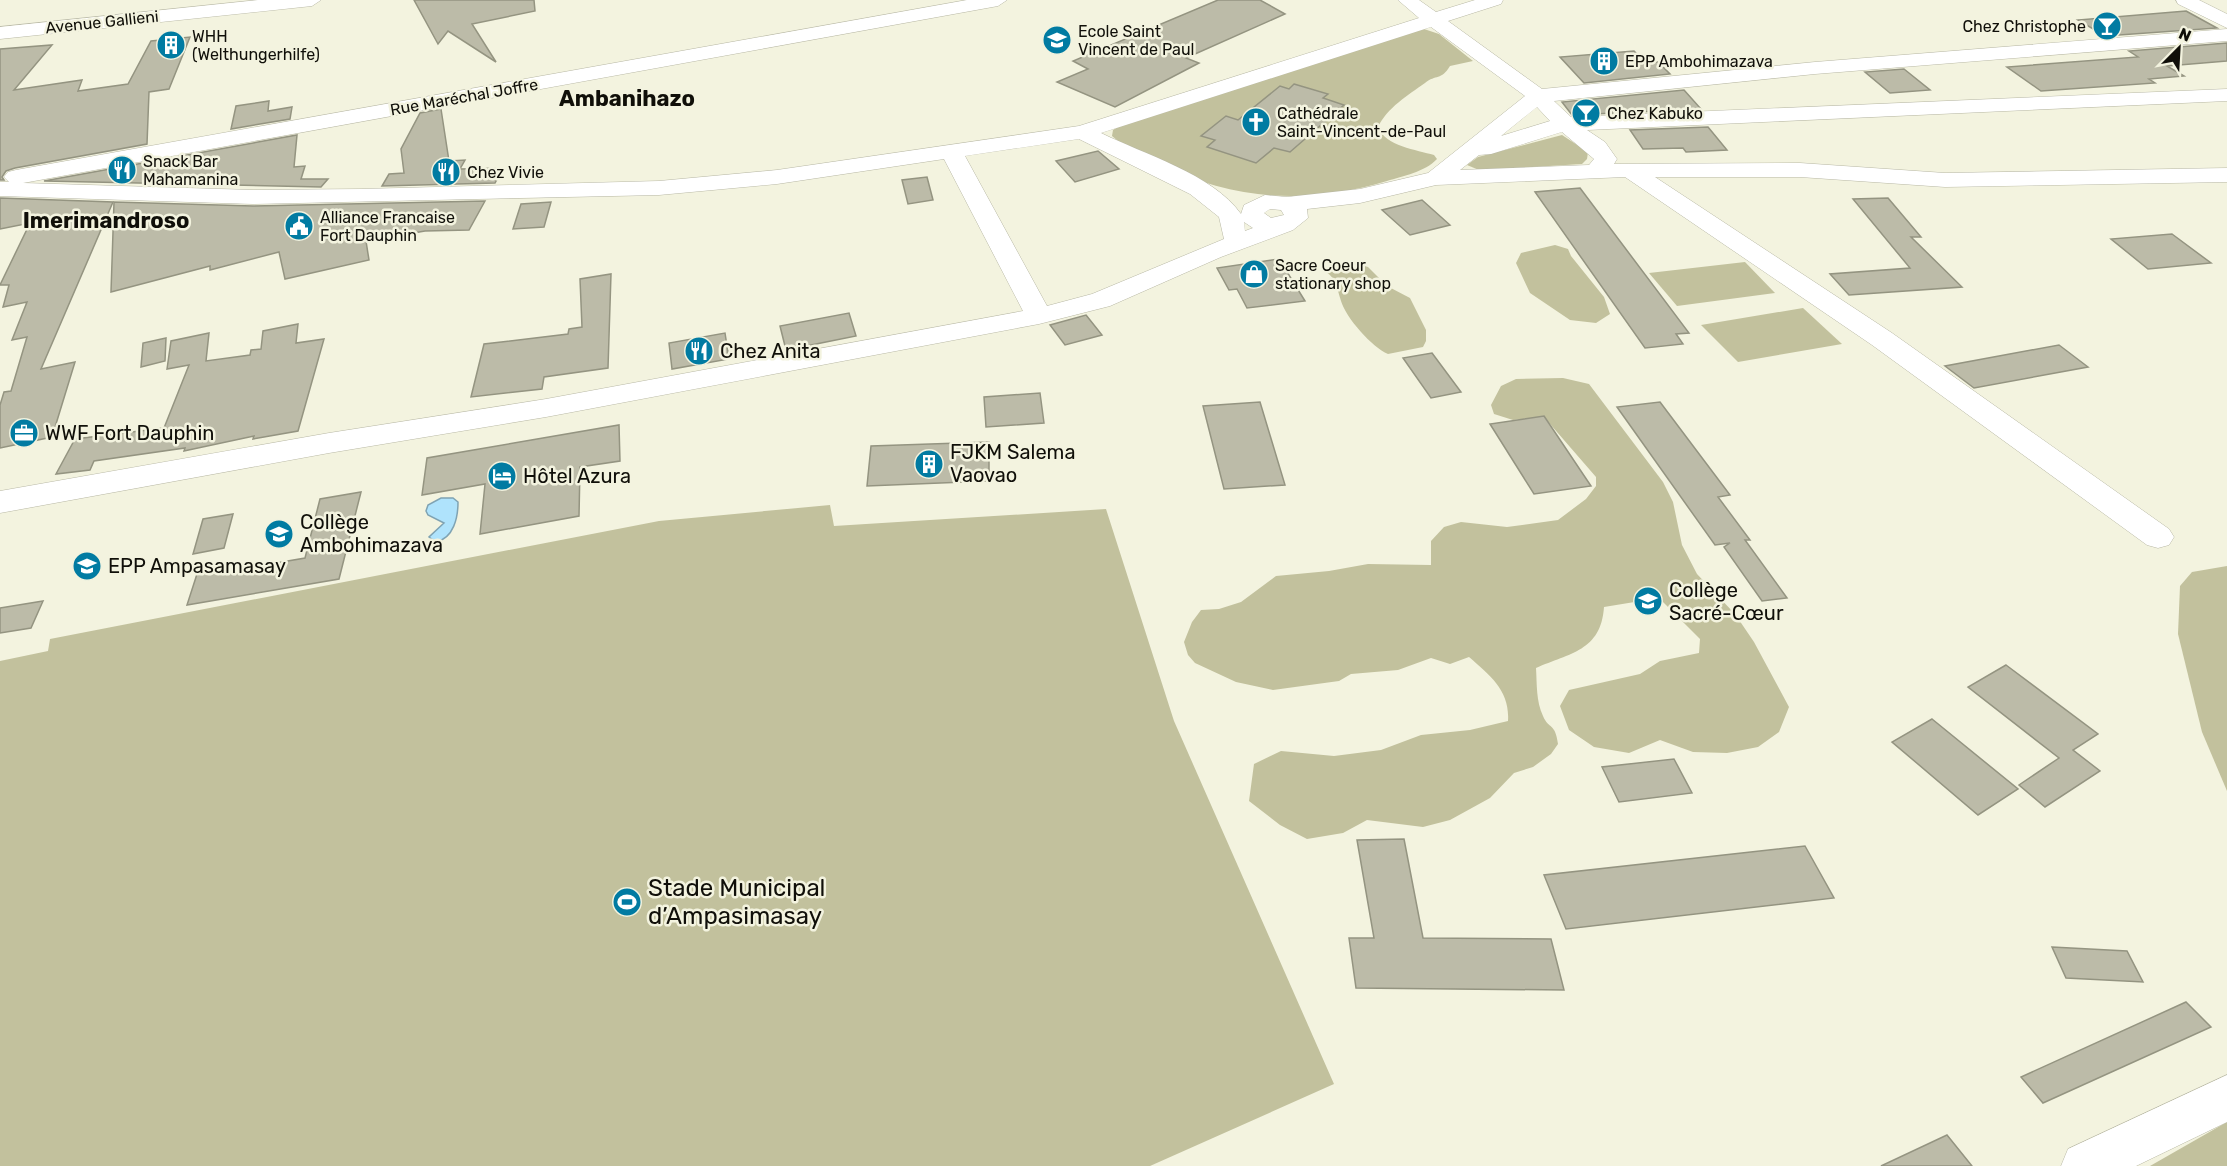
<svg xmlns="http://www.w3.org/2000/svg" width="2227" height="1166" viewBox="0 0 2227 1166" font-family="Rubik,sans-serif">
<rect width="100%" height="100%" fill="#f3f3df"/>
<g fill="#c2c19d">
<path d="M1421,28L1439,34L1473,61L1450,66C1441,81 1436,74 1425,83C1408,95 1387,108 1378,127C1385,146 1417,150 1434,155L1437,159C1425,172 1403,176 1387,181C1308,205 1234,201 1160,164C1143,155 1126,149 1112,136L1113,130L1121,125Z"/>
<path d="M1562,135L1588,152L1587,159L1582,164L1479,170L1467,165L1478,157Z"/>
<path d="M1555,245L1568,249L1571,256L1604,297L1610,314L1596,323L1570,320L1530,293L1516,263L1521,253Z"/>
<path d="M1745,262L1775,293L1677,306L1649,273Z"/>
<path d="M1335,263H1354L1368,267L1387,286L1410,298L1426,330V341L1423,347L1388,354C1372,347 1346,318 1341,301C1337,289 1337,279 1326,272L1328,267Z"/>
<path d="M1803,308L1842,344L1738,362L1701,325Z"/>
<path d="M1563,378L1589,384L1663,482L1673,502L1682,545L1697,574L1735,614L1754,642L1789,707L1779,732L1758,747L1727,753L1693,752L1660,740L1629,753L1594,747L1569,730L1560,706L1569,690L1640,674L1660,661L1699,653L1700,639L1659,598L1604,607C1601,651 1570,653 1536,668C1537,684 1536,701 1543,716C1549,730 1555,722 1558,744L1551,754L1533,767L1514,773L1490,798L1450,820L1423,827L1367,820L1343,833L1307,839L1280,825L1249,801L1254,764L1281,751L1334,756L1381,750L1421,735L1470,730L1508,721C1510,691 1491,676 1469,657L1450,664L1431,658L1398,670L1351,674L1339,681L1273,690L1236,682L1195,663L1188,655L1184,642L1192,622L1201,610L1219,609L1241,602L1276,576L1329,571L1368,564L1431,565V541L1444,527L1461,522L1507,527L1558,520L1586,499L1596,486V477L1544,417L1513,420L1494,414L1491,405L1501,386L1516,379Z"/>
<path d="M830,505L834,526L1106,509L1174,721L1334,1084L1150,1166H0V661L48,651L50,639L659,521Z"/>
<path d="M2227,566V791L2202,732L2178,634L2180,586L2192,572Z"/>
<path d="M2227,1122V1166H2150Z"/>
</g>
<path fill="#afe3fc" stroke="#7fa3b3" stroke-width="1.5" d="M441,498H453L458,502C458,517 454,538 436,542L429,537L444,523L428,515L426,511L428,505Z"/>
<g fill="#bcbba8" stroke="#949481" stroke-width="1.5">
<path d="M414,0H534L535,11L472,24L496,62L448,31L438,44Z"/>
<path d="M1218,0H1260L1285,14L1186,58L1199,63L1115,107L1057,82L1088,69L1073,61Z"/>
<path d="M2186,11L2217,28L2105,36L2078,20Z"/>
<path d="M190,37L169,89L149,92L147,144L15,168L6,171L2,177L4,180H0V49L52,45L14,90L82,80L78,91L128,84L151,41Z"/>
<path d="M2227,43V61L2167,66L2184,76L2149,79L2155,83L2041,91L2007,67L2138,57L2129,51Z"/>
<path d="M1634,51L1646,63L1658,62L1670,74L1584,83L1560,57Z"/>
<path d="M1904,69L1930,90L1890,93L1865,72Z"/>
<path d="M1294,84L1328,94L1323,98L1344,105L1290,152L1274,148L1256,163L1207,147L1215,140L1201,136L1226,116L1238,120L1280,86L1289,89Z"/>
<path d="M1684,90L1701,109L1572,115L1562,102Z"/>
<path d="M269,101L268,111L292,107L290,119L231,129L236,106Z"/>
<path d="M441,109L449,161L465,160L460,169L503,168L495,183L382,186L389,174L404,173L401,149L420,113Z"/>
<path d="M1708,127L1727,150L1686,152L1683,148L1643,149L1630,130Z"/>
<path d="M297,135L294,167L305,166L301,179H328L321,187L44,181Z"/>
<path d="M1098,151L1119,169L1075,182L1056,161Z"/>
<path d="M927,177L933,200L908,204L902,180Z"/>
<path d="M1580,188L1689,333L1676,334L1683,344L1645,348L1535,192Z"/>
<path d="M0,198L113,202L41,369L75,362L52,437L0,448V405L4,392L11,391L27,337L12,340L27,302L3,307L9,285H0L30,223L0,229Z"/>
<path d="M1888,198L1921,237H1911L1962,287L1849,295L1830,274L1910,268L1853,199Z"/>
<path d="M1422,200L1450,225L1410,235L1382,210Z"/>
<path d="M485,201L469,230L425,231L366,241L369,260L285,279L279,252L210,270V266L111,292L114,202L253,206Z"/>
<path d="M551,202L544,227L513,229L521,204Z"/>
<path d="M2172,234L2211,263L2148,269L2111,239Z"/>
<path d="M1279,259L1305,301L1247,308L1237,289L1229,290L1217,268Z"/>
<path d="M611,274L608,368L544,377L542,389L471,397L484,344L568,334L569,329L582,327L580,279Z"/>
<path d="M849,313L856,336L786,350L780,326Z"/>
<path d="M1086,315L1102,335L1065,345L1050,325Z"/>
<path d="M298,324L296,343L324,339L298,431L253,439L254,436L184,451L185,448L94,461L90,470L56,474L75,439L164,428L189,365L167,369L171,341L209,333L206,361L250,355L251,350L261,349L263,331Z"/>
<path d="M725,333L729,359L672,369L669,343Z"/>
<path d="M166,338L165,361L141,367L143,343Z"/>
<path d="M2059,345L2088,367L1974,388L1945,366Z"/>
<path d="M1432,353L1461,392L1431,398L1403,358Z"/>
<path d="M1040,393L1044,423L986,427L984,397Z"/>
<path d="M1260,402L1285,485L1224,489L1203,406Z"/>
<path d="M1660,402L1730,495L1718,497L1750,540H1745L1787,598L1762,601L1724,547L1730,543L1715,545L1617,407Z"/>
<path d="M1544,416L1591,486L1534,494L1490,424Z"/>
<path d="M619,425L620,461L580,467L579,516L480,534L485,484L422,495L427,458Z"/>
<path d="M989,442V481L867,486L871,446Z"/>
<path d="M361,492L339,579L187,605L198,571L231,565L229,571L305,558L320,499Z"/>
<path d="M233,514L224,548L193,554L203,519Z"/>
<path d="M43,601L31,628L0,633V608Z"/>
<path d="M2006,665L2098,734L2073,750L2100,771L2045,807L2019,785L2059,758L1968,687Z"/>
<path d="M1932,719L2018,789L1978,815L1892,742Z"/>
<path d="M1674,759L1692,793L1619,802L1602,767Z"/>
<path d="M1404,839L1423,938L1551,939L1564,990L1356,988L1349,938H1374L1357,840Z"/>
<path d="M1805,846L1834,898L1566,929L1544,875Z"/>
<path d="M2052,947L2127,951L2143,982L2066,978Z"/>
<path d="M2186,1002L2211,1027L2043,1103L2021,1077Z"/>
<path d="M1947,1135L1972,1166H1881Z"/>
</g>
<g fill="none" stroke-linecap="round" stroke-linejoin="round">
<g stroke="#b8b8a5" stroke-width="1">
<g id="street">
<path d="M258,0H321L312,6L0,39V27Z"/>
<path d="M967,0H1007L998,6L23,183L253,190L362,189L659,181L777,170L1079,126L1419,18L1398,0H1419L1436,12L1475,0H1503L1501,4L1448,21L1542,89L1815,62L2227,29V41L1815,74L1554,101L1571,117L2227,89V101L1587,130L1605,142L1617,159L1614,164L1800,163L1945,173L2227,168V182L1945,187L1800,177H1655L1892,333L2169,529L2174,537L2169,545L2158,548L2147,545L1872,345L1625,177L1436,185L1360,203L1307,209L1308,218L1293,230L1221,257L1110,306L1039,324L546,417L329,453L0,513V491L329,433L546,399L1023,311L944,159L777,184L659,195L253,204L0,196V182H9L4,177L8,172L16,170ZM1431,27L1525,96L1428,173L1360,189L1287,197L1265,195L1244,205L1241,214C1213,174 1143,154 1101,133ZM1537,107L1550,121L1501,136ZM1562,132L1594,159L1589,165L1460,170L1479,155L1491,154ZM1079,139L1190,194L1219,217L1224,239L1092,294L1047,306L965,156ZM1270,209L1281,210L1284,215L1271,218L1264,213ZM1244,222L1253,228L1245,231Z"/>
<path d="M2176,0H2199L2227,14V28L2178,4Z"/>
</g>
</g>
<g stroke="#b8b8a5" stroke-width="1">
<path id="secondary" d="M2227,1075V1122L2136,1166H2061L2068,1149Z"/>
</g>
<use href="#street" fill="#fff" fill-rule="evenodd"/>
<use href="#secondary" fill="#fff" fill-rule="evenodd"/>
</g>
<defs>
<g id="bar-disc" transform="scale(1.5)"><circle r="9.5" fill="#017ba2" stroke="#f3f3df"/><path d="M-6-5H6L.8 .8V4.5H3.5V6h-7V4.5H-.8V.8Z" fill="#fff"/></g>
<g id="school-disc" transform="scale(1.5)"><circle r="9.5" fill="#017ba2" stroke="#f3f3df"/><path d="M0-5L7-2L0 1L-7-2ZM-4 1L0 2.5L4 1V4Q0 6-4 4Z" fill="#fff"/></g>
<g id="building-disc" transform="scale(1.5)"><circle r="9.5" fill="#017ba2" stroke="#f3f3df"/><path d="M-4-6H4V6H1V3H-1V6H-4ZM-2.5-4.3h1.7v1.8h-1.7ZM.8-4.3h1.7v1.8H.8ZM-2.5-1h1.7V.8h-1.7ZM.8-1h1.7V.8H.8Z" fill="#fff"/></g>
<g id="church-disc" transform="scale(1.5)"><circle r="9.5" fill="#017ba2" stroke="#f3f3df"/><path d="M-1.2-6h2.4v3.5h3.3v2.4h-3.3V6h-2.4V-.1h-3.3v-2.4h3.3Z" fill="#fff"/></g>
<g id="restaurant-disc" transform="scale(1.5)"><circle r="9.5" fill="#017ba2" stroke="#f3f3df"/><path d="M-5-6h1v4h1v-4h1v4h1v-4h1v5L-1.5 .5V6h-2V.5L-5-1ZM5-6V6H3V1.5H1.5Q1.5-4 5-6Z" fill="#fff"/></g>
<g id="civic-disc" transform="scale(1.5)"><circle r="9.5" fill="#017ba2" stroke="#f3f3df"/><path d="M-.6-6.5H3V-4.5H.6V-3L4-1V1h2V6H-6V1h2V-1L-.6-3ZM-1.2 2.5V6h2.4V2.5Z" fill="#fff"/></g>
<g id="shop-disc" transform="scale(1.5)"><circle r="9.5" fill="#017ba2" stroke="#f3f3df"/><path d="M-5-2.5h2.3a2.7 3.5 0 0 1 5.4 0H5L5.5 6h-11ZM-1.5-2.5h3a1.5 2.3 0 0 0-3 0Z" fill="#fff"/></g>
<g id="office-disc" transform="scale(1.5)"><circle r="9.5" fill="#017ba2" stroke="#f3f3df"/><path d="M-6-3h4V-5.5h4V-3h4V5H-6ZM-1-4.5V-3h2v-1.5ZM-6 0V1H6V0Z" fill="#fff"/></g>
<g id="hotel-disc" transform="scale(1.5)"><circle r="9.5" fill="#017ba2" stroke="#f3f3df"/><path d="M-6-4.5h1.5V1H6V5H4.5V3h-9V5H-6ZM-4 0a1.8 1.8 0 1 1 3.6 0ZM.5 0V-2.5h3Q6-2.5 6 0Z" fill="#fff"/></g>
<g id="stadium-disc" transform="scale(1.5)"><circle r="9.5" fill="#017ba2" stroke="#f3f3df"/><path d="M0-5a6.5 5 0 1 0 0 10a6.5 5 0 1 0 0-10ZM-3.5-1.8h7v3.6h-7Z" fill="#fff"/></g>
</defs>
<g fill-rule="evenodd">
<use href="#bar-disc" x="2107" y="26"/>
<use href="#school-disc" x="1057" y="40"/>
<use href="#building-disc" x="171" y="45"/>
<use href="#building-disc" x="1604" y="61"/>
<use href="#bar-disc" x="1586" y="113"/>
<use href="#church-disc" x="1256" y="122"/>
<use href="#restaurant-disc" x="122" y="170"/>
<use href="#restaurant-disc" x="446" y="172"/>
<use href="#civic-disc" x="299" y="226"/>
<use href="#shop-disc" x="1254" y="274"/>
<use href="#restaurant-disc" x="699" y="351"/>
<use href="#office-disc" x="24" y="433"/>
<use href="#building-disc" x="929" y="464"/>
<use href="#hotel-disc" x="502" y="476"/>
<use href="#school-disc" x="279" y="534"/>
<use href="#school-disc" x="87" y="566"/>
<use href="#school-disc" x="1648" y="601"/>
<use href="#stadium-disc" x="627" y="902"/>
</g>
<g text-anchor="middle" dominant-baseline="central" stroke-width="5" stroke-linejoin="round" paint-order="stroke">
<g font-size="16" fill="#100f09" stroke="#f3f3df">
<text transform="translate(102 22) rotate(-6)">Avenue Gallieni</text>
<text transform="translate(464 97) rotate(-10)">Rue Maréchal Joffre</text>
</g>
<g font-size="16" fill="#100f09" stroke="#f3f3df" text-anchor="start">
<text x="2086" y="26" text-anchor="end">Chez Christophe</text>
<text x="1078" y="31">Ecole Saint<tspan x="1078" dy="18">Vincent de Paul</tspan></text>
<text x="192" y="36">WHH<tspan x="192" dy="18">(Welthungerhilfe)</tspan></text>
<text x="1625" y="61">EPP Ambohimazava</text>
<text x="1277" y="113">Cathédrale<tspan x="1277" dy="18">Saint-Vincent-de-Paul</tspan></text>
<text x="1607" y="113">Chez Kabuko</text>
<text x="143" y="161">Snack Bar<tspan x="143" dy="18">Mahamanina</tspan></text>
<text x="467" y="172">Chez Vivie</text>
<text x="320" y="217">Alliance Francaise<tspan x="320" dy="18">Fort Dauphin</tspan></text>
<text x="1275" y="265">Sacre Coeur<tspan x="1275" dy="18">stationary shop</tspan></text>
</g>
<g font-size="20" fill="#100f09" stroke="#f3f3df" text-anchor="start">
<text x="720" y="351">Chez Anita</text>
<text x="45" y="433">WWF Fort Dauphin</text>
<text x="950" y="452">FJKM Salema<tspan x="950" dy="23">Vaovao</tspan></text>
<text x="523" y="476">Hôtel Azura</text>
<text x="300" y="522">Collège<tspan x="300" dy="23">Ambohimazava</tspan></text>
<text x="108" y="566">EPP Ampasamasay</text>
<text x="1669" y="590">Collège<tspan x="1669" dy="23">Sacré-Cœur</tspan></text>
</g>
<g font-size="22" font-weight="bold" fill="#100f09" stroke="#f3f3df">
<text x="627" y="98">Ambanihazo</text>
<text x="106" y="220">Imerimandroso</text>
</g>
<g font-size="24" fill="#100f09" stroke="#f3f3df" text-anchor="start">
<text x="648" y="888">Stade Municipal<tspan x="648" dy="28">d’Ampasimasay</tspan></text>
</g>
</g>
<g transform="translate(2179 48) rotate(24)" stroke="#f3f3df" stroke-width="4.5" paint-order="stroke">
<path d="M0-4.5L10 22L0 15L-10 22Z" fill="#100f09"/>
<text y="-9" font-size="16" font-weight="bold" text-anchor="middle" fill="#100f09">N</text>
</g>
</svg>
